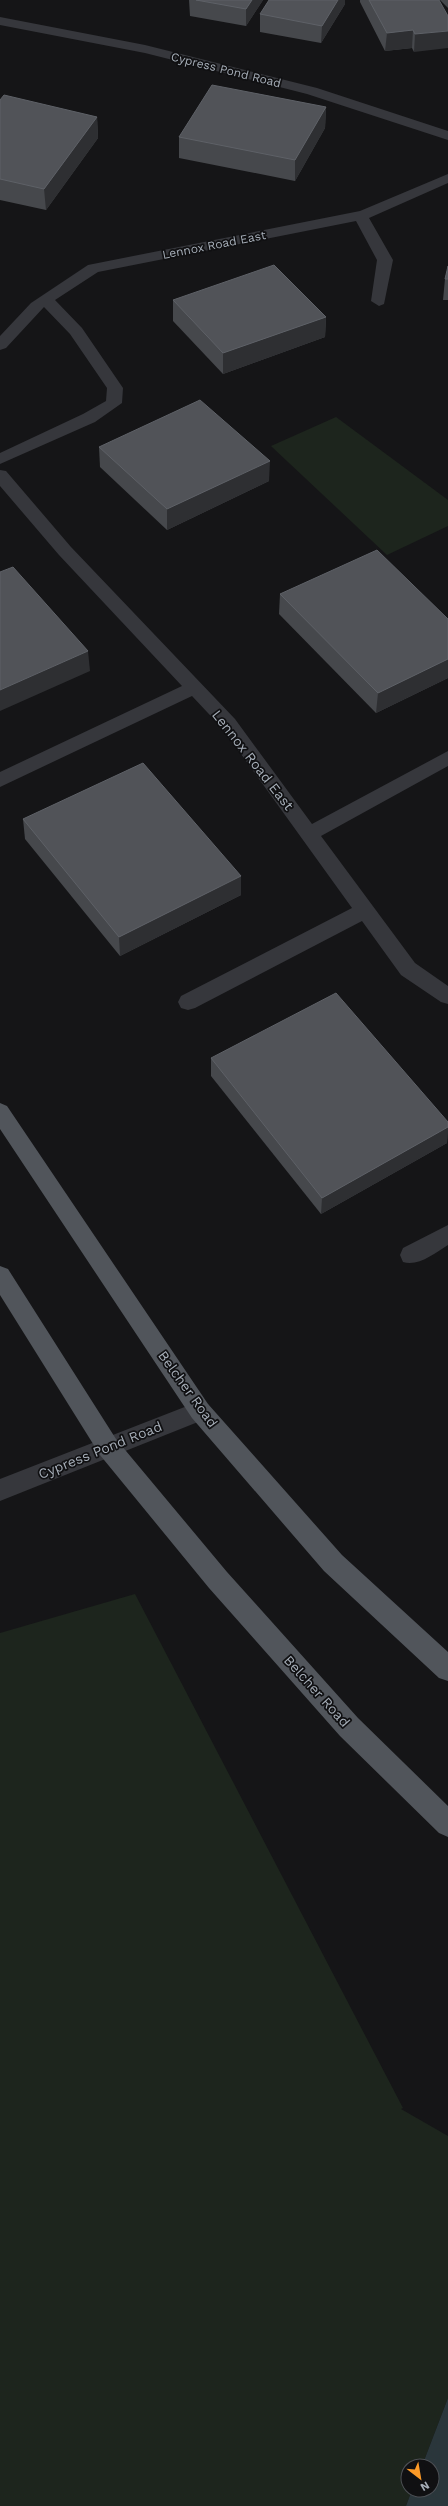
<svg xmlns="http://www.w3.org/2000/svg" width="448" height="2506" viewBox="0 0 448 2506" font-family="'Work Sans',sans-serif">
<rect width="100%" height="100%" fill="#151517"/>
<g fill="#1d251d">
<path d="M336,417L448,500V526L387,555L271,446Z"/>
<path d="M135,1594L403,2108L401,2109L448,2136V2398L422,2466H408V2490H412L406,2506H0V1633Z"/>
</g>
<path fill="#2a363b" d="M448,2398V2506H406L412,2490H432V2466H422Z"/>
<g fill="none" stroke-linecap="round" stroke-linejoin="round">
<g fill="#36373c" fill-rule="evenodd">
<path d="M0,17L145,45L317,88L448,131V140L307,94L145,53L0,25Z"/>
<path d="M448,174V183L369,218L393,260L384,304L379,306L371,301L377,260L356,221L98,272L55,300L82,328L123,388L122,403L95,422L0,464V453L83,414L106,401L107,388L70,334L44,307L6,348L0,350V336L31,303L88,265L360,211Z"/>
<path d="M0,470L6,471L71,547L235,719L312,824L448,751V766L321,836L415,963L448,986V1004L441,1002L401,975L362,921L195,1008L188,1010L181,1008L178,1002L181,996L352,908L223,729L192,696L0,787V772L182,686L59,555L0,486Z"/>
<path d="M448,1225V1245C435,1253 418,1267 403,1262L400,1255L403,1248Z"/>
<path d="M200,1401L208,1404L212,1411L208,1418L0,1501V1479Z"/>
</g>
<g fill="#51555b" fill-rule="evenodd">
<path d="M0,1103L7,1106L208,1404L342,1555L448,1652V1681L439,1678L324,1571L192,1418L0,1129Z"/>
<path d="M0,1266L8,1269L116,1439L227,1572L358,1718L448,1806V1837L439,1833L340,1736L209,1588L100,1455L0,1295Z"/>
</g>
</g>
<g fill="#46484c">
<path d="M189,0H263L246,26L190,16Z"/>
<path d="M360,0H439L414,52L412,48L385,51L360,2Z"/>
<path d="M440,0H448V8Z"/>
<path d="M345,4L321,43L260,32V14Z"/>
<path d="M0,100L97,117L98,138L46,210L0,200Z"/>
<path d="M326,107L325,128L295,181L179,158V137Z"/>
<path d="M448,266V300H443L445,279Z"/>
<path d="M173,300L326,317L325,337L223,374L173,321Z"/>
<path d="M99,447L269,481L167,530L100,467Z"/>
<path d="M280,594L448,619V678L376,713L279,614Z"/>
<path d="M23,819L241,895L120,956L25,839Z"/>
<path d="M211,1058L448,1122L447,1143L321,1214L211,1076Z"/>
</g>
<g fill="#2e2f32">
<path d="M252,0H263L246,26V9Z"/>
<path d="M338,0H345V4L321,43L322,26Z"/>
<path d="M413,30L412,48L385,51L387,33Z"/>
<path d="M448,31V48L414,52L415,34Z"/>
<path d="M326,107L325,128L295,181V160Z"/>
<path d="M97,117L98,138L46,210L44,189Z"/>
<path d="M326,317L325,337L223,374V353Z"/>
<path d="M270,461L269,481L167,530V509Z"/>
<path d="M88,651L90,671L0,711V690Z"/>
<path d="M448,659V678L376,713L378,693Z"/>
<path d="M241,876V895L120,956L119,937Z"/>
<path d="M448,1127L447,1143L321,1214L322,1198Z"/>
</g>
<g fill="#515358" stroke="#5e6167">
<path d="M196,0H252L246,9Z"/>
<path d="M269,0H338L322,26L260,14Z"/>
<path d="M369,0H439L448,16V31L415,34L413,30L387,33Z"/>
<path d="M212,85L326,107L295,160L179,137Z"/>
<path d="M4,95L97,117L44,189L0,179V100Z"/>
<path d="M274,265L326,317L223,353L173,300Z"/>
<path d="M448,266V279H445Z"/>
<path d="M200,400L270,461L167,509L99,447Z"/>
<path d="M377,550L448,619V659L378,693L280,594Z"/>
<path d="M13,567L88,651L0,690V572Z"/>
<path d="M143,763L241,876L119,937L23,819Z"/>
<path d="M336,993L448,1122V1127L322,1198L211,1058Z"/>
</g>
<g text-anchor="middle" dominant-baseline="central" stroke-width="3.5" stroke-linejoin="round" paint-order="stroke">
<g font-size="12" fill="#a6aeb8" stroke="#101012">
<text transform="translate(226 70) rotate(14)">Cypress Pond Road</text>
<text transform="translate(214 245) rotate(-11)">Lennox Road East</text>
</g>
<g font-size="14" fill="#a6aeb8" stroke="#101012">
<text transform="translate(253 760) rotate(52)">Lennox Road East</text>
<text transform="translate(188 1389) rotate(54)">Belcher Road</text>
<text transform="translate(100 1450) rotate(-22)">Cypress Pond Road</text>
<text transform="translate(317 1691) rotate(48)">Belcher Road</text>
</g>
</g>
<g transform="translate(420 2478) rotate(149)"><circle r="19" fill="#101012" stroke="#4c4f54"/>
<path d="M0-3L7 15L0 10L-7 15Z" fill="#fc9a27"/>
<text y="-6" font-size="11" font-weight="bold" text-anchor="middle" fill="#a6aeb8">N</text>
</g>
</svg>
